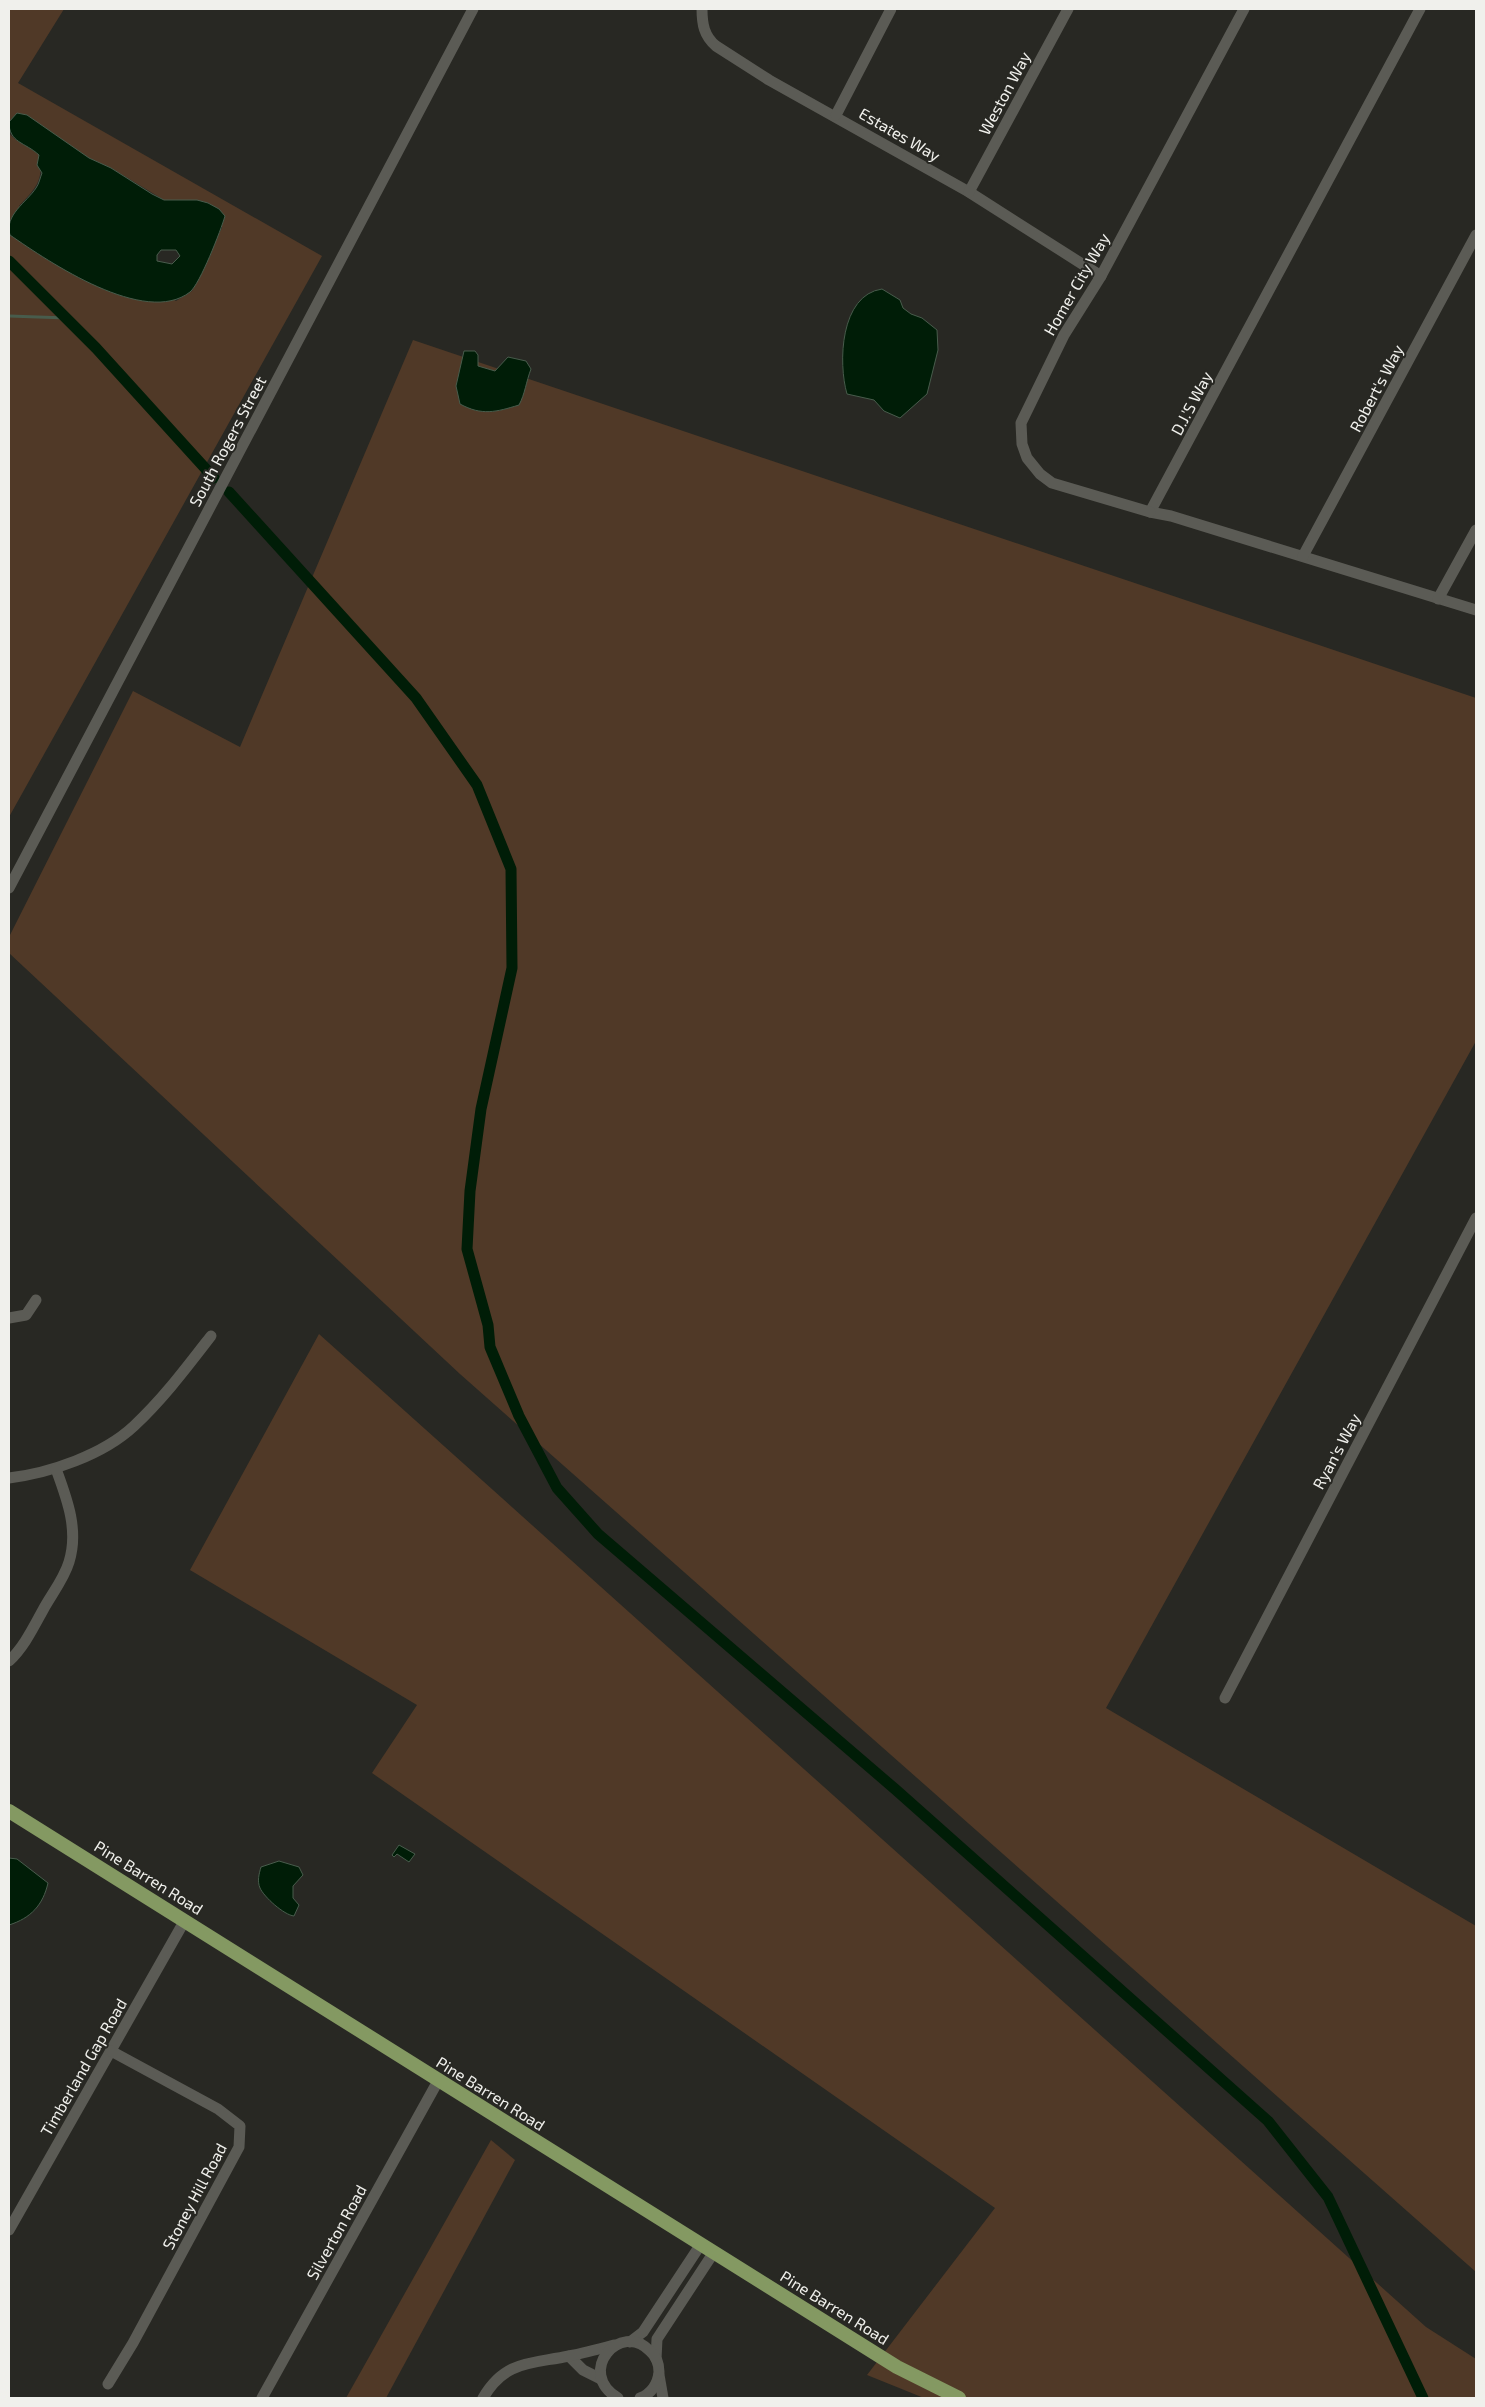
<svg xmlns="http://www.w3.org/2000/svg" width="1485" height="2407" viewBox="0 0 1485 2407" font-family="'Exo 2',sans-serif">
<rect width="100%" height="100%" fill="#282823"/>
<g fill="#503927">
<path d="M9,9H64L18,83L322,256L9,817V133C17,143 30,146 40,155C43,181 37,187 19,206L176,301L192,291L211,254L215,240L222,228L219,209L197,200H164L111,168L89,158L17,113L9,122Z"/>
<path d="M413,340L1476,698V1041L1106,1708L1476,1926V2272L460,1374L9,953V937L133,691L240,747Z"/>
<path d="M319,1334L1426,2327L1476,2359V2398H924L867,2375L995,2208L372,1773L417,1705L190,1570Z"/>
<path d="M491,2140L515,2160L386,2398H346Z"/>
</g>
<g fill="#001d07" stroke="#485c4c" fill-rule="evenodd">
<path d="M17,113L27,115L89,158L111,168L152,194L164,200H197L208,203L219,209L225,216C221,230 200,284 190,292C145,327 49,262 10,235C4,215 27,202 36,188C39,184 40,178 42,173L37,165L39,155C25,142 9,143 9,122ZM161,250H176L180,256L172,264L157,261V255Z"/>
<path d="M882,289L900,300L903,308L911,314L922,318L937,330L938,350L927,394L900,418L884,411L874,400L847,394C838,363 840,295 882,289Z"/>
<path d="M464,351H475L478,355V366L495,371L508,357L526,361L531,369C526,382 525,394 519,405C496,412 482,416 460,404L456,386Z"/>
<path d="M399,1845L415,1854L409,1862L397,1854L394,1857L392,1855Z"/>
<path d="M9,1858L17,1859L48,1883C43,1905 31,1918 9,1925Z"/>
<path d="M279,1861L299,1867L303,1875L293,1886V1898L299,1905L294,1916C284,1915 264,1897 260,1888C257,1881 259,1874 261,1867Z"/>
</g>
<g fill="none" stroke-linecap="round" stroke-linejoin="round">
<path stroke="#485c4c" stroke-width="3" d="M9,316L67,318"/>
<g stroke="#001d07" stroke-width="11">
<path d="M9,261L96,348L214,478"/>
<path d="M229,492L416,698L477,785L511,869L512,968L481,1109L470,1191L467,1249L488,1325L490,1347L519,1416L557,1488L598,1534L895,1789L1268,2121L1328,2197L1423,2398"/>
</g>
<g stroke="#5b5b55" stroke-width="11">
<path d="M702,9C702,24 704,36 716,46L769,80L969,192L1101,276"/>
<path d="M1420,9L1150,512L1171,516L1476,610"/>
<path d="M836,115L891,9"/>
<path d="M969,192L1068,9"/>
<path d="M1150,512L1052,483L1040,474L1027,458L1022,444L1021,423L1064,335L1101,276L1244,9"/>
<path d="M1303,556L1476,235"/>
<path d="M1438,599L1476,530"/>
<path d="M9,888L473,9"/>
<path d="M9,1318L26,1315L36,1300"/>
<path d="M9,1478C50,1473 103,1455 134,1426C163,1399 187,1367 211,1336"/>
<path d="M9,1661C24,1647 33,1628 43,1610C51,1595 64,1579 69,1562C79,1530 67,1499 56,1469"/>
<path d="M1225,1698L1476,1218"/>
<path d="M9,2230L185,1920"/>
<path d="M630,2342L643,2332L701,2244"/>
<path d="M569,2356L583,2370L601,2379"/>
<path d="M656,2359L657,2339L714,2252"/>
<path d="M659,2375L663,2398"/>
<path d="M108,2384L133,2343L239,2147L240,2126L218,2109L111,2051"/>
<path d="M262,2398L438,2081"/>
<path d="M483,2398C505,2360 531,2364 569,2356C584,2353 599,2349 614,2345"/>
<path d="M618,2398C575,2372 621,2320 650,2351C656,2356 659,2364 659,2372C658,2384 651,2394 640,2398"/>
</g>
<path stroke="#849962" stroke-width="14" d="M9,1811L897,2367L959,2398"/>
</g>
<g text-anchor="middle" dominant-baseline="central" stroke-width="4" stroke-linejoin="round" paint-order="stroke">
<g font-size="16" fill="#f0f0ec" stroke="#282823">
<text transform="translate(1004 93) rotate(-62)">Weston Way</text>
<text transform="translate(900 134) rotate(30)">Estates Way</text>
<text transform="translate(1076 284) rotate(-60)">Homer City Way</text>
<text transform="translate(1376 388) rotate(-62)">Robert's Way</text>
<text transform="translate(1191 403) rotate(-62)">D.J.'S Way</text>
<text transform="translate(227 441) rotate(-62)">South Rogers Street</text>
<text transform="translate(1336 1451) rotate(-62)">Ryan's Way</text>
<text transform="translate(149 1877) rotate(32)">Pine Barren Road</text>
<text transform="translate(83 2067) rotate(-60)">Timberland Gap Road</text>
<text transform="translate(491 2093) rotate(32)">Pine Barren Road</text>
<text transform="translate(194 2196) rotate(-62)">Stoney Hill Road</text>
<text transform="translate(336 2232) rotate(-61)">Silverton Road</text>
<text transform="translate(835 2307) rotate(32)">Pine Barren Road</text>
</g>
</g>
<rect width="1485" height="2407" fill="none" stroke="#f0f0ec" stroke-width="20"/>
</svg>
